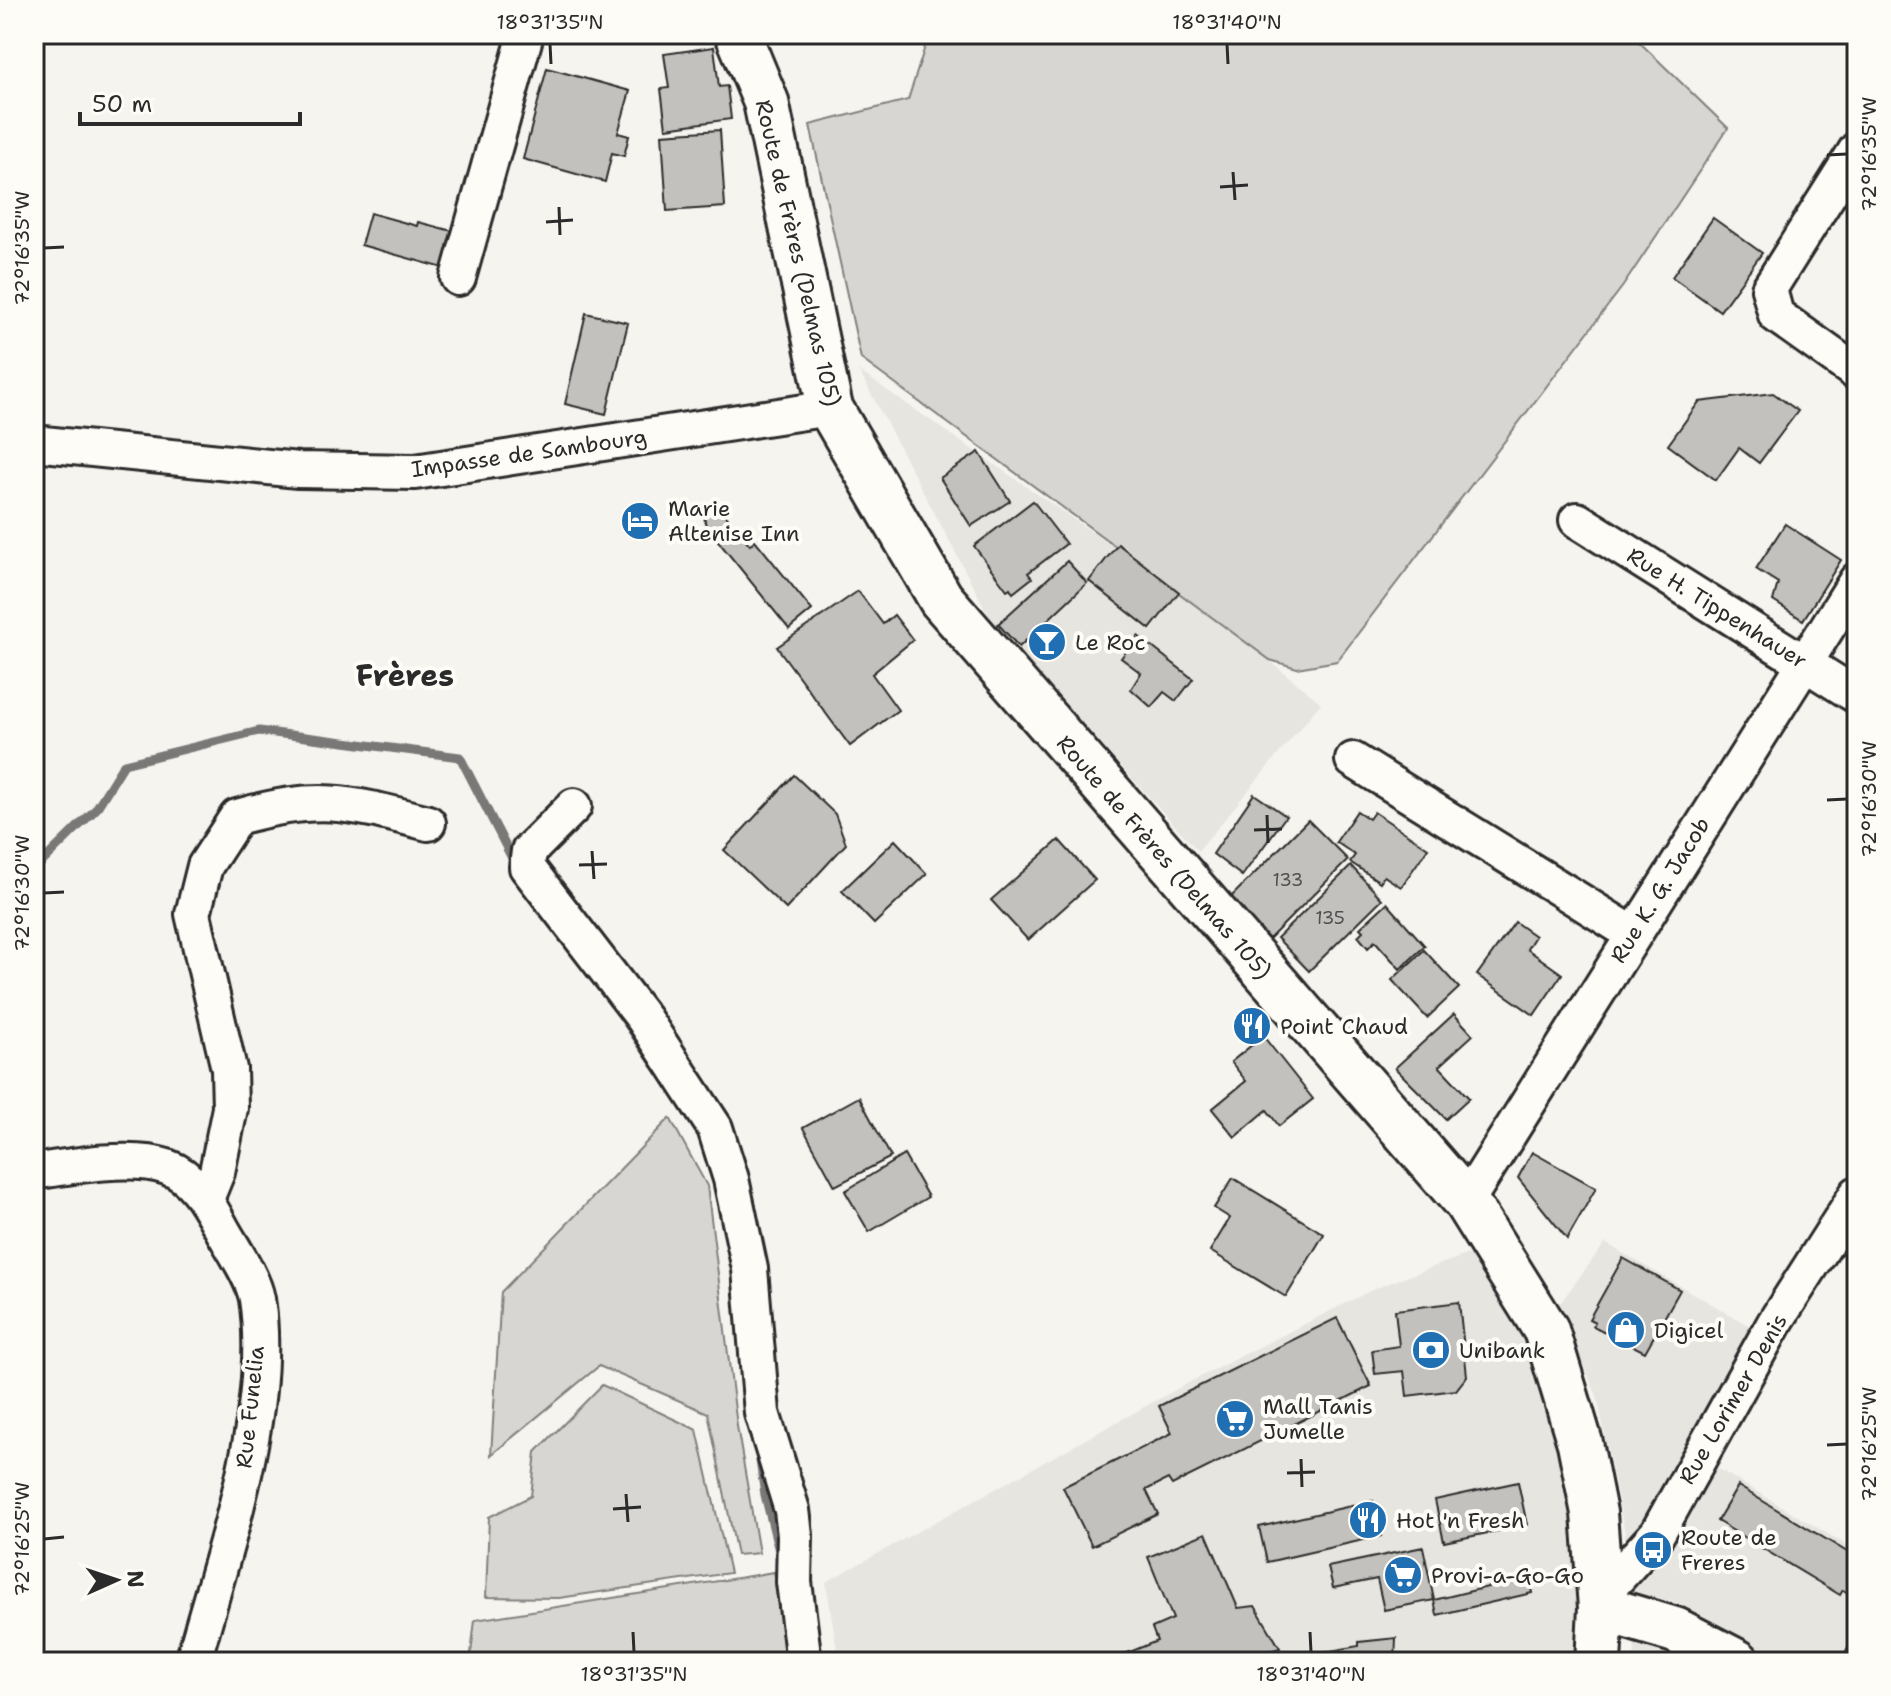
<svg xmlns="http://www.w3.org/2000/svg" width="1891" height="1696" viewBox="0 0 1891 1696" font-family="'Shantell Sans',sans-serif">
<rect width="100%" height="100%" fill="#f5f4ef"/>
<filter id="ink" filterUnits="userSpaceOnUse"><feTurbulence type="fractalNoise" baseFrequency=".0125" numOctaves="2"/><feDisplacementMap in="SourceGraphic" scale="16" xChannelSelector="R" yChannelSelector="G"/><feConvolveMatrix kernelMatrix="1 2 1 2 8 2 1 2 1" color-interpolation-filters="sRGB"/></filter>
<g filter="url(#ink)">
<g fill="#e6e5e0">
<path d="M859,371L1224,623L1321,703L1198,851L995,627Z"/>
<path d="M1605,1243L1778,1342L1710,1464L1857,1551V1662H1632L1635,1652L1625,1533L1597,1396L1558,1306Z"/>
<path d="M1482,1249L1544,1378L1595,1607L1577,1662H839L826,1582L1188,1383L1376,1288Z"/>
</g>
<g fill="#d7d6d2" stroke="#81807e" stroke-width="2">
<path d="M929,34H1631L1728,128L1623,286L1337,661L1297,668L1270,660L861,359L810,125L908,100Z"/>
<path d="M670,1118L707,1186L737,1426L759,1553L737,1555L708,1413L599,1366L491,1455L501,1292Z"/>
<path d="M602,1385L697,1430L730,1573L559,1598L486,1597L489,1517L531,1496L536,1452Z"/>
<path d="M774,1572L793,1662H470L475,1620Z"/>
</g>
<g fill="none" stroke-linecap="round" stroke-linejoin="round">
<g stroke="#797877" stroke-width="9">
<path d="M34,870L96,809L124,764L259,731L460,757L518,870"/>
<path d="M624,1019L656,1066"/>
<path d="M760,1460L765,1495L780,1555"/>
</g>
</g>
<g fill="#c2c1be" stroke="#2b2b2b" stroke-width="2">
<path d="M714,47L719,87L727,86L731,119L666,128L661,89L669,88L664,54Z"/>
<path d="M547,68L630,91L618,133L629,136L624,156L612,153L605,182L523,159Z"/>
<path d="M720,130L725,207L667,211L662,134Z"/>
<path d="M370,213L417,226L418,222L456,232L454,271L361,245Z"/>
<path d="M1713,218L1762,253L1720,311L1672,277Z"/>
<path d="M586,313L628,323L606,414L565,404Z"/>
<path d="M1773,393L1798,411L1759,463L1739,448L1716,480L1668,445L1699,402Z"/>
<path d="M979,452L1010,501L971,526L940,478Z"/>
<path d="M1033,501L1066,544L1028,573L1032,578L1013,593L1010,588L1007,590L974,546Z"/>
<path d="M721,510L750,545L755,540L812,610L789,629L706,526L703,512Z"/>
<path d="M1785,524L1841,560L1803,620L1773,601L1778,583L1756,569Z"/>
<path d="M1118,544L1179,592L1150,629L1089,581Z"/>
<path d="M1067,561L1087,583L1019,647L998,624Z"/>
<path d="M858,591L883,624L894,615L913,640L872,674L898,710L850,746L777,647Z"/>
<path d="M1138,636L1193,679L1176,701L1164,692L1151,707L1131,689L1141,673L1121,658Z"/>
<path d="M794,775L835,814L846,844L786,909L724,850Z"/>
<path d="M1254,794L1286,816L1242,876L1213,854Z"/>
<path d="M1357,811L1369,819L1374,812L1428,848L1401,887L1384,876L1380,882L1350,862L1355,855L1336,842Z"/>
<path d="M1308,820L1348,860L1269,939L1229,899Z"/>
<path d="M895,840L927,874L874,924L842,891Z"/>
<path d="M1059,840L1095,880L1028,940L991,900Z"/>
<path d="M1351,866L1382,899L1309,971L1277,938Z"/>
<path d="M1387,903L1425,946L1400,969L1375,941L1368,948L1358,936L1363,931L1360,928Z"/>
<path d="M1515,922L1535,936L1527,949L1562,974L1534,1015L1477,975Z"/>
<path d="M1424,950L1459,988L1427,1018L1392,980Z"/>
<path d="M1454,1014L1473,1035L1439,1066L1469,1098L1446,1119L1395,1068Z"/>
<path d="M1263,1036L1313,1099L1279,1126L1267,1110L1235,1137L1212,1109L1246,1081L1231,1062Z"/>
<path d="M859,1097L891,1157L835,1186L803,1128Z"/>
<path d="M1532,1152L1596,1188L1567,1239L1518,1178Z"/>
<path d="M904,1155L928,1197L869,1232L845,1191Z"/>
<path d="M1233,1178L1324,1234L1286,1297L1210,1251L1230,1218L1214,1208Z"/>
<path d="M1623,1258L1680,1290L1645,1352L1593,1326L1595,1322L1589,1319Z"/>
<path d="M1459,1302L1467,1376L1456,1390L1407,1396L1404,1371L1375,1374L1372,1350L1399,1346L1395,1310Z"/>
<path d="M1337,1318L1371,1386L1172,1485L1168,1479L1146,1490L1158,1514L1092,1546L1063,1487L1172,1433L1159,1406Z"/>
<path d="M1518,1482L1527,1525L1444,1542L1435,1500Z"/>
<path d="M1738,1486L1857,1558V1598L1843,1590L1840,1595L1717,1521Z"/>
<path d="M1373,1501L1381,1536L1267,1562L1259,1527Z"/>
<path d="M1206,1533L1238,1608L1255,1606L1280,1648L1232,1662H1120V1656L1157,1641L1152,1628L1173,1619L1148,1557Z"/>
<path d="M1423,1547L1434,1600L1384,1610L1377,1579L1333,1588L1328,1567Z"/>
<path d="M1529,1577L1532,1593L1437,1615L1434,1600Z"/>
<path d="M1857,1631V1658L1846,1651Z"/>
<path d="M1396,1638L1395,1662H1288L1319,1658L1318,1653L1359,1646V1642Z"/>
</g>
<g fill="none" stroke-linecap="round" stroke-linejoin="round">
<g stroke="#2b2b2b" stroke-width="40">
<g id="minor">
<path d="M1857,149L1769,289L1776,315L1857,373"/>
<path d="M458,278L526,34"/>
<path d="M34,443L298,470L415,472L830,408"/>
<path d="M1577,520L1857,696"/>
<path d="M1353,760L1633,934"/>
<path d="M574,806L529,851L527,867L644,1019L715,1128L731,1179L750,1269L762,1413L792,1510L795,1535L794,1582L804,1662"/>
<path d="M34,1172C70,1166 132,1155 167,1167C195,1177 208,1204 222,1229C233,1249 253,1277 257,1299C274,1411 222,1554 193,1662"/>
<path d="M206,1199L217,1172L230,1108L229,1069L193,914L205,866L237,817C319,794 347,802 428,823"/>
<path d="M1466,1202L1857,580"/>
<path d="M1600,1597L1657,1534L1774,1324L1857,1194"/>
</g>
</g>
<g stroke="#2b2b2b" stroke-width="50">
<path id="tertiary" d="M1601,1608L1675,1630L1737,1662"/>
</g>
<g stroke="#2b2b2b" stroke-width="50">
<path id="secondary" d="M738,34L766,102L830,408L941,599L1466,1202L1546,1330L1580,1443L1594,1513L1601,1608L1598,1662"/>
</g>
<use href="#minor" stroke="#fdfcf7" stroke-width="34"/>
<use href="#tertiary" stroke="#fdfcf7" stroke-width="44"/>
<use href="#secondary" stroke="#fdfcf7" stroke-width="44"/>
</g>
</g>
<path fill="none" stroke="#2b2b2b" stroke-width="3" d="M550,44L551,64M1227,44L1228,64M1827,155L1847,154M1233,172L1235,200M1220,187L1248,185M559,207L560,235M546,222L573,220M44,248L64,247M1827,800L1847,799M1267,815L1268,843M1254,830L1282,829M592,851L594,879M579,865L607,864M44,893L64,892M1827,1445L1847,1444M1301,1459L1302,1487M1287,1473L1315,1472M626,1494L628,1522M613,1509L641,1507M44,1539L64,1537M633,1632L634,1652M1310,1632L1311,1652"/>
<defs>
<g id="hotel-disc" transform="scale(2)"><circle r="9.5" fill="#1f6fb2" stroke="#fdfcf7"/><path d="M-6-4.5h1.5V1H6V5H4.5V3h-9V5H-6ZM-4 0a1.8 1.8 0 1 1 3.6 0ZM.5 0V-2.5h3Q6-2.5 6 0Z" fill="#fff"/></g>
<g id="bar-disc" transform="scale(2)"><circle r="9.5" fill="#1f6fb2" stroke="#fdfcf7"/><path d="M-6-5H6L.8 .8V4.5H3.5V6h-7V4.5H-.8V.8Z" fill="#fff"/></g>
<g id="restaurant-disc" transform="scale(2)"><circle r="9.5" fill="#1f6fb2" stroke="#fdfcf7"/><path d="M-5-6h1v4h1v-4h1v4h1v-4h1v5L-1.5 .5V6h-2V.5L-5-1ZM5-6V6H3V1.5H1.5Q1.5-4 5-6Z" fill="#fff"/></g>
<g id="shop-disc" transform="scale(2)"><circle r="9.5" fill="#1f6fb2" stroke="#fdfcf7"/><path d="M-5-2.5h2.3a2.7 3.5 0 0 1 5.4 0H5L5.5 6h-11ZM-1.5-2.5h3a1.5 2.3 0 0 0-3 0Z" fill="#fff"/></g>
<g id="bank-disc" transform="scale(2)"><circle r="9.5" fill="#1f6fb2" stroke="#fdfcf7"/><path d="M-6-4H6V4H-6ZM0-2.3a2.3 2.3 0 1 0 0 4.6a2.3 2.3 0 1 0 0-4.6Z" fill="#fff"/></g>
<g id="supermarket-disc" transform="scale(2)"><circle r="9.5" fill="#1f6fb2" stroke="#fdfcf7"/><path d="M-6-5.5h2.5l.6 2H6L4.5 2H-2.5L-4.4-4H-6ZM-1.5 3.2a1.3 1.3 0 1 0 .1 0ZM3 3.2a1.3 1.3 0 1 0 .1 0Z" fill="#fff"/></g>
<g id="bus-disc" transform="scale(2)"><circle r="9.5" fill="#1f6fb2" stroke="#fdfcf7"/><path d="M-5-6H5V4H4V6H2V4H-2V6H-4V4H-5ZM-3.5-4V0h7V-4ZM-3.5 1.2v1.5H-2V1.2ZM2 1.2v1.5H3.5V1.2Z" fill="#fff"/></g>
</defs>
<g fill-rule="evenodd">
<use href="#hotel-disc" x="640" y="521"/>
<use href="#bar-disc" x="1047" y="642"/>
<use href="#restaurant-disc" x="1252" y="1026"/>
<use href="#shop-disc" x="1626" y="1330"/>
<use href="#bank-disc" x="1431" y="1350"/>
<use href="#supermarket-disc" x="1235" y="1419"/>
<use href="#restaurant-disc" x="1368" y="1520"/>
<use href="#bus-disc" x="1653" y="1550"/>
<use href="#supermarket-disc" x="1403" y="1575"/>
</g>
<g text-anchor="middle" dominant-baseline="central" stroke-width="8" stroke-linejoin="round" paint-order="stroke">
<g font-size="18" fill="#515050">
<text x="1288" y="880">133</text>
<text x="1330" y="918">135</text>
</g>
<g font-size="22" fill="#2b2b2b" stroke="#fdfcf7">
<text transform="translate(798 253) rotate(77)">Route de Frères (Delmas 105)</text>
<text transform="translate(529 453) rotate(-8)">Impasse de Sambourg</text>
<text transform="translate(1717 608) rotate(32)">Rue H. Tippenhauer</text>
<text transform="translate(1164 857) rotate(49)">Route de Frères (Delmas 105)</text>
<text transform="translate(1660 890) rotate(-58)">Rue K. G. Jacob</text>
<text transform="translate(1733 1399) rotate(-60)">Rue Lorimer Denis</text>
<text transform="translate(250 1407) rotate(-84)">Rue Funelia</text>
</g>
<g font-size="22" fill="#2b2b2b" stroke="#fdfcf7" text-anchor="start">
<text x="668" y="508">Marie<tspan x="668" dy="25">Altenise Inn</tspan></text>
<text x="1075" y="642">Le Roc</text>
<text x="1280" y="1026">Point Chaud</text>
<text x="1654" y="1330">Digicel</text>
<text x="1459" y="1350">Unibank</text>
<text x="1263" y="1406">Mall Tanis<tspan x="1263" dy="25">Jumelle</tspan></text>
<text x="1396" y="1520">Hot 'n Fresh</text>
<text x="1681" y="1537">Route de<tspan x="1681" dy="25">Freres</tspan></text>
<text x="1431" y="1575">Provi-a-Go-Go</text>
</g>
<g font-size="30" font-weight="bold" fill="#2b2b2b" stroke="#fdfcf7">
<text x="405" y="675">Frères</text>
</g>
</g>
<rect width="1891" height="1696" fill="none" stroke="#fdfcf7" stroke-width="88"/>
<g transform="translate(116 1580) rotate(87)" stroke="#fdfcf7" stroke-width="6" paint-order="stroke">
<path d="M0-6L14 30L0 20L-14 30Z" fill="#2b2b2b"/>
<text y="-12" font-size="22" font-weight="bold" text-anchor="middle" fill="#2b2b2b">N</text>
</g>
<path d="M80 112v12h220v-12" fill="none" stroke="#2b2b2b" stroke-width="4"/>
<text x="92" y="112" font-size="24" fill="#2b2b2b" stroke="#fdfcf7" stroke-width="6" paint-order="stroke">50 m</text>
<rect x="44" y="44" width="1803" height="1608" fill="none" stroke="#2b2b2b" stroke-width="3"/>
<g font-size="20" text-anchor="middle" fill="#2b2b2b">
<text x="550" y="29">18°31'35"N</text>
<text x="1227" y="29">18°31'40"N</text>
<text transform="translate(1869 154) rotate(-90)" y="7">72°16'35"W</text>
<text transform="translate(22 248) rotate(-90)" y="7">72°16'35"W</text>
<text transform="translate(1869 799) rotate(-90)" y="7">72°16'30"W</text>
<text transform="translate(22 893) rotate(-90)" y="7">72°16'30"W</text>
<text transform="translate(1869 1444) rotate(-90)" y="7">72°16'25"W</text>
<text transform="translate(22 1539) rotate(-90)" y="7">72°16'25"W</text>
<text x="634" y="1681">18°31'35"N</text>
<text x="1311" y="1681">18°31'40"N</text>
</g>
</svg>
